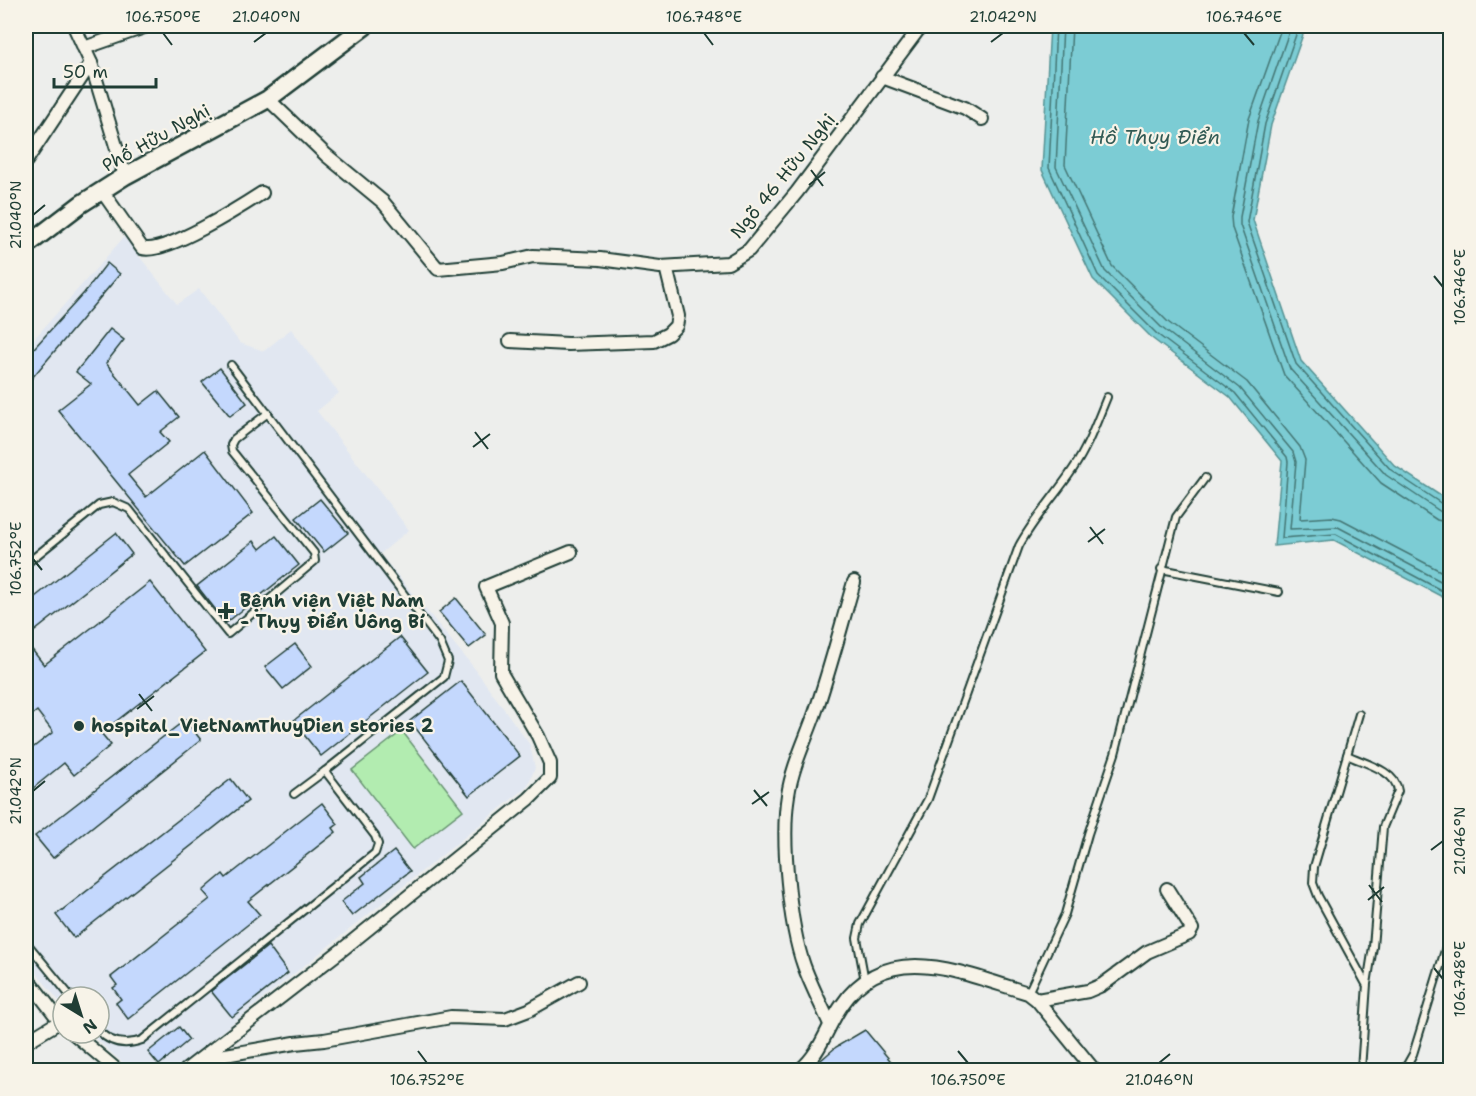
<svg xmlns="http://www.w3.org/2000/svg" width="1476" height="1096" viewBox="0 0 1476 1096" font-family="'Shantell Sans',sans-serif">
<rect width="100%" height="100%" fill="#edeeec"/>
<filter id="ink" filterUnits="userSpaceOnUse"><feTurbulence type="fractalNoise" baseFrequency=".0167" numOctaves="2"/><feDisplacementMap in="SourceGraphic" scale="12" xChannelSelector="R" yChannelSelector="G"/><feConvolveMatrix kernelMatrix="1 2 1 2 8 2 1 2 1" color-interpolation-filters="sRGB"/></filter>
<g filter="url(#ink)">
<path fill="#e1e7f1" d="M124,237L177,304L199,289L240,343L264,351L291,329L339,393L317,411L409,530L380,554L475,669L530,745L535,768L527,787L174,1070H131L89,1033H99V997H63V1006L26,960V348Z"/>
<path fill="#b2ecb0" stroke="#689472" stroke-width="1.5" d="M402,731L463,810L413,849L352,770Z"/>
<path fill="#7bccd4" stroke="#569394" stroke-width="1.5" d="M1050,26H1306L1271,125L1253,220L1301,361L1395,466L1450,502V601L1334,540L1274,546L1282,461L1230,397L1153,339L1093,279L1042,170Z"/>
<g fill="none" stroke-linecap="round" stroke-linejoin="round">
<g stroke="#447674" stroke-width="1.5">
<path d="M1056,26L1049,168L1098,275L1157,334L1235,393L1287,457L1288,462L1282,538L1336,534L1450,595"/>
<path d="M1063,26L1056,167L1105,271L1162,328L1240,388L1293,452L1296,462L1290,529L1338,527L1450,586"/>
<path d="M1072,26L1065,165L1112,266L1168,322L1247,382L1300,447L1305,460L1300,519L1332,517L1341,519L1450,576"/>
<path d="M1282,26L1249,119L1231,217L1232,228L1284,375L1381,483L1437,520L1450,523"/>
<path d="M1291,26L1258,121L1240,217V225L1290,369L1386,475L1441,512L1450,514"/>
<path d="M1299,26L1265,124L1247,222L1296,364L1391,470L1445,506L1450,507"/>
</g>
</g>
<g fill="#c4d8fd" stroke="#1f3d34" stroke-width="1.5">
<path d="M107,263L120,274L26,385V357L84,293Z"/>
<path d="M110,329L124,340L106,363L140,405L158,391L179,417L160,432L169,442L128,475L146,497L205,450L253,513L185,566L58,410L91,384L76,372Z"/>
<path d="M220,368L247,403L230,416L202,382Z"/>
<path d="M320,499L348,533L324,552L296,518Z"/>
<path d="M116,533L132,554L26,638V604Z"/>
<path d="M276,536L299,565L226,623L197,586L254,541L260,549Z"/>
<path d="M150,582L205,652L101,733L111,745L74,775L64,763L26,794V753L53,732L37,711L26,720V642L44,665Z"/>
<path d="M456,598L486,635L469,648L439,612Z"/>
<path d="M400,637L428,672L321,756L293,721Z"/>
<path d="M295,644L312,666L283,689L265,667Z"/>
<path d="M461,681L520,756L469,796L410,721Z"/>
<path d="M185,720L201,740L53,858L35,836Z"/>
<path d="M231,779L248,801L74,938L56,915Z"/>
<path d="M322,803L338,824L333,828L336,832L248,901L260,915L128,1019L116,1003L121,999L113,988L117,985L111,977L210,899L203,891L211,884L223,874L226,878Z"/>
<path d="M394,851L410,871L352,916L341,902L365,883L361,877Z"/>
<path d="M268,946L288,973L232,1017L211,991Z"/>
<path d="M179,1027L189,1040L159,1065L148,1052Z"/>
<path d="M865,1030L899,1071H811L821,1060L836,1047Z"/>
</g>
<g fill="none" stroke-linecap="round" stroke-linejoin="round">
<g stroke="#1f3d34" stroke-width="10">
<g id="lane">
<path d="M231,365L440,642L448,661L444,677L325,771"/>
<path d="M26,564L99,505L113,502L129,509L228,634L315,561L314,553L232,451L231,445L234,439L268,413"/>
<path d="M1161,569L1279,592"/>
<path d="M1359,714L1314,867L1313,883L1318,896L1366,984"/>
<path d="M1347,755C1363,763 1396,770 1398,791L1383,827L1373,947L1367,984L1361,1070"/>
<path d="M26,942L71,997"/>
<path d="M865,981L857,938L860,924L928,799L1019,546C1034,518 1056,495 1073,469C1088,447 1097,421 1107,397"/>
<path d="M1028,993L1065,914L1088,834L1115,754L1176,517L1205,478"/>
<path d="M99,1031C111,1044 125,1046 142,1040L375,853L378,844L375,836L325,771L294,794"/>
<path d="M1404,1070L1413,1054L1450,934"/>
</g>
</g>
<g stroke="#1f3d34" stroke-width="16">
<g id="street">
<path d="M74,26L91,63L125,176"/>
<path d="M84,48L147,26"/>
<path d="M882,77L965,108L982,119"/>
<path d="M268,99L326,155L383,202L438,269L503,263L533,256L600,259L660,267L728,263L749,250L797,192L921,26"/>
<path d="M26,161L91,63"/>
<path d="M102,191L142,248C163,256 242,206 262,193"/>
<path d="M510,341L568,344L654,341L668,334L676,326L678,316L666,267"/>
<path d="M26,977L63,1025"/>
<path d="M1037,1000L1088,991L1102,985L1147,952L1189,934L1192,929L1167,889"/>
<path d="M830,1024C821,1005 811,985 804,966C789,924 781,838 788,795C792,767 806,739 815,713C830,670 841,626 854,582"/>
<path d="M73,1033L117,1070"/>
<path d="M26,1042L59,1022"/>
<path d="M202,1059L295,1043L324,1040L451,1017L505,1019L529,1010L579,982"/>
<path d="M186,1070L343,949L529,799L550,778V763L538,736L501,673L502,623L486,587L571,552"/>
<path d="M800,1070C821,1053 827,1026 842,1005C888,937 966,975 1028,993L1037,1000L1094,1070"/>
</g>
</g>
<g stroke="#1f3d34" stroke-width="21">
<path id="secondary" d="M26,246L81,204L125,176L268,99L365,26"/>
</g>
<use href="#lane" stroke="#f7f3e8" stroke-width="6"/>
<use href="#street" stroke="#f7f3e8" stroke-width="12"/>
<use href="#secondary" stroke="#f7f3e8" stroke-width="16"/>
</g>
</g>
<path fill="none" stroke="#1f3d34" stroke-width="2" d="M163,33L172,45M704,33L713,45M1244,33L1254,45M254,42L266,33M991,42L1003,33M811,170L823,186M809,185L825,172M33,215L45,205M1434,276L1443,287M475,432L488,449M473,447L490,434M1090,527L1103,544M1088,542L1105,529M33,559L42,570M139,694L152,711M137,709L154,696M754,790L767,806M33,791L45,781M752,804L769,792M1431,850L1443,841M1369,885L1382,902M1368,900L1384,887M1434,968L1443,979M418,1051L427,1063M958,1051L968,1063M1159,1063L1170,1054"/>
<g fill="#1f3d34" stroke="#f7f3e8" stroke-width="2">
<path d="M223 602h6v6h6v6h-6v6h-6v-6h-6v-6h6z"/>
<circle cx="79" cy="726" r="6"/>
</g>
<g text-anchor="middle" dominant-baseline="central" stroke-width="4.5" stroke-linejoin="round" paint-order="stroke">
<g font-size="18" fill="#1f3d34" stroke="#f7f3e8">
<text transform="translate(156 138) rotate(-29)">Phố Hữu Nghị</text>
<text transform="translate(783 176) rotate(-51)">Ngõ 46 Hữu Nghị</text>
</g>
<g font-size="18" font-weight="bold" fill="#1f3d34" stroke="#f7f3e8" text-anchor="start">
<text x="240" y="601">Bệnh viện Việt Nam<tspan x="240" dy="21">- Thụy Điển Uông Bí</tspan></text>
<text x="91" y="726">hospital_VietNamThuyDien stories 2</text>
</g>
<g font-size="20" font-style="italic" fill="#315a54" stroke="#f7f3e8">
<text x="1155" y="137">Hồ Thụy Điển</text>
</g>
</g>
<rect width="1476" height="1096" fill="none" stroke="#f7f3e8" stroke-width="66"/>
<g transform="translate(81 1015) rotate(142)"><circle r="28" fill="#f7f3e8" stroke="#a1aaa0" stroke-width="1.5"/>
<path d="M0-4.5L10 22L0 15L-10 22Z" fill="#1f3d34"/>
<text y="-9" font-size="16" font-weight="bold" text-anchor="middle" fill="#1f3d34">N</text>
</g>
<path d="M54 78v9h102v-9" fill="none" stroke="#1f3d34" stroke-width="3"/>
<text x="63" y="78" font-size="18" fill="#1f3d34" stroke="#f7f3e8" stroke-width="4.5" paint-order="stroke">50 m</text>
<rect x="33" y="33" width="1410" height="1030" fill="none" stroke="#1f3d34" stroke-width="2"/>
<g font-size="15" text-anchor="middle" fill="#1f3d34">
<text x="163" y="22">106.750°E</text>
<text x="266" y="22">21.040°N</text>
<text x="704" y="22">106.748°E</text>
<text x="1003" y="22">21.042°N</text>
<text x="1244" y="22">106.746°E</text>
<text transform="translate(16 215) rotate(-90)" y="5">21.040°N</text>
<text transform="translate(1460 287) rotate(-90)" y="5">106.746°E</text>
<text transform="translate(16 559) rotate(-90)" y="5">106.752°E</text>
<text transform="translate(16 791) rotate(-90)" y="5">21.042°N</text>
<text transform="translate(1460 841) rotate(-90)" y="5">21.046°N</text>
<text transform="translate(1460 979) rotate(-90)" y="5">106.748°E</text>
<text x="427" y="1085">106.752°E</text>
<text x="968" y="1085">106.750°E</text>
<text x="1159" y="1085">21.046°N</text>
</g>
</svg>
